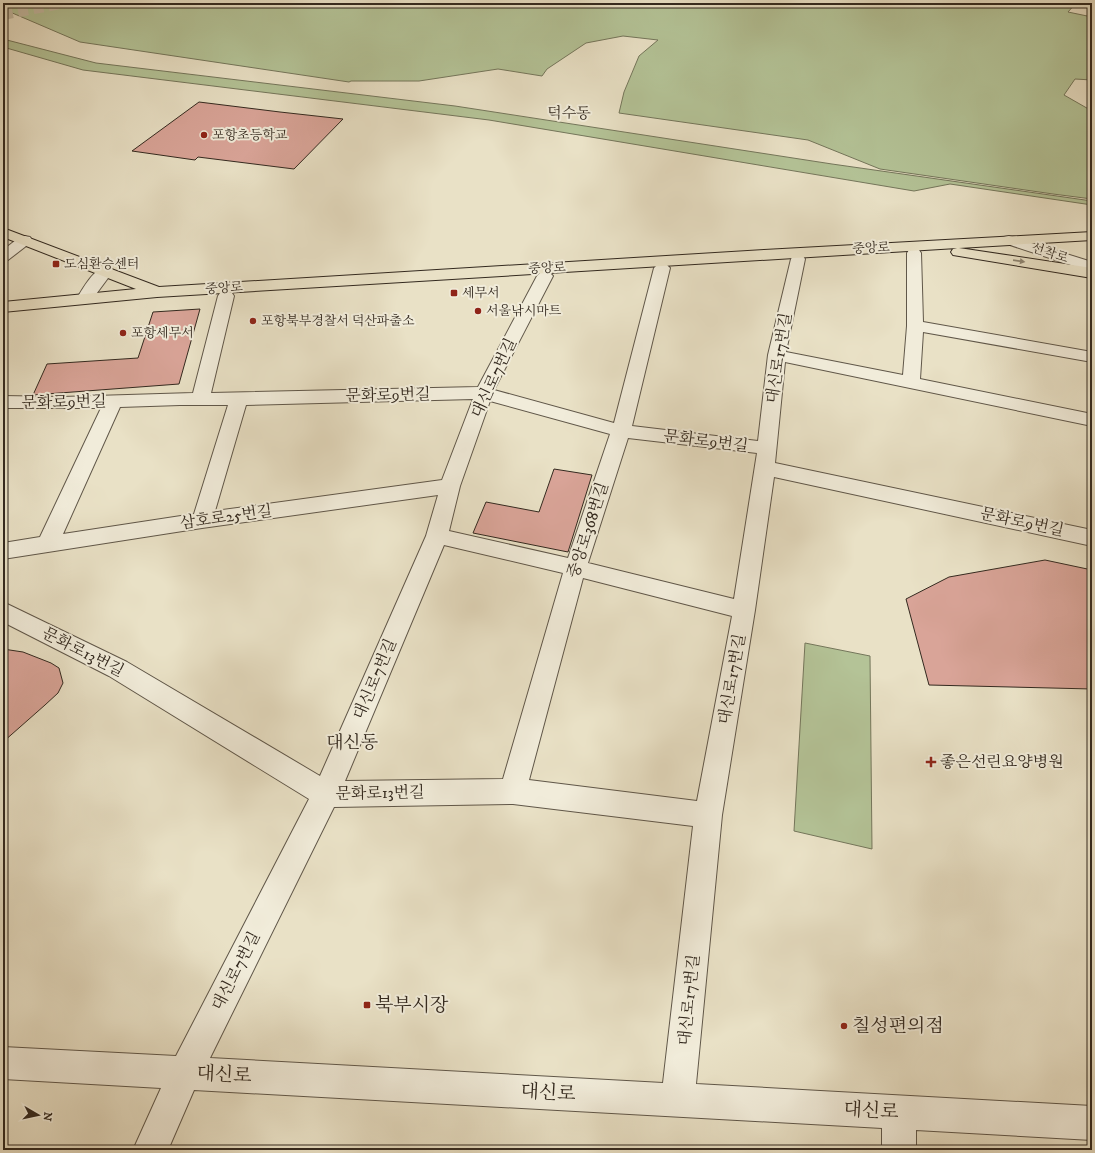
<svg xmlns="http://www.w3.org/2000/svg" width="1095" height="1153" viewBox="0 0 1095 1153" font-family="'IM FELL DW Pica','Noto Serif KR',serif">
<rect width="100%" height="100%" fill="#e9e1c6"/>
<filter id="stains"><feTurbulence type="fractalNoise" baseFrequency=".005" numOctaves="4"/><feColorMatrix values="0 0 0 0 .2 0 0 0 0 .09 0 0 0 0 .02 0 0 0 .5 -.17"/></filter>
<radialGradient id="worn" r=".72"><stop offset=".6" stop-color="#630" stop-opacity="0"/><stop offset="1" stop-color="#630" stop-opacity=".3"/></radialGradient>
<g fill="#b4c397" stroke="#74765b">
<path d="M3,3H256L292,6L326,7L360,3H1076L1068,12L1092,17V80L1075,79L1064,95L1092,111V199L1053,194L880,169L808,140L619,113L624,92L639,56L658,40L623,36L586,43L547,69L542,76L498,69L419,81H351L349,82L80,42L3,9Z"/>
<path d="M3,39L96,63L455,106L832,164L1092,201V205L950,184L914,191L489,120L83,70L3,47Z"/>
<path d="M805,643L870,656L872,849L794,831Z"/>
</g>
<g fill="#d9a498" stroke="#33291f">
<path d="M199,102L280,112L343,119L294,169L198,157L195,160L132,151Z"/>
<path d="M200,309L179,384L33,395L47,364L138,358L153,312Z"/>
<path d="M554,469L592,475L568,552L473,533L486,502L539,512Z"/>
<path d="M1045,560L1092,570V689L929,685L906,599L949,577Z"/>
<path d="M3,649L23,652L51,663L59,668L63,683L58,693L45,705L3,742Z"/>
</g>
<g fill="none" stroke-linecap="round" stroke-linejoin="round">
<path stroke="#c5bca5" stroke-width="10" stroke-dasharray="10 5.5" stroke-linecap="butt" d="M3,15L66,3"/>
<g stroke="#605749" stroke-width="2">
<g id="minor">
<path d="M25,236L30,237L32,240L30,243L8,260L3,261V250L20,237Z"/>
<path d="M1009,236L1092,262V272L1004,243L1002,240L1004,237Z"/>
<path d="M914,249L919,250L921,253L923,322L1092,352V362L923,332L920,379L1092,414V426L785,362L775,463L1092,530V546L774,477L755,610L722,815L696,1084L1092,1106V1140L916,1130V1150H882V1128L194,1090L168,1150H133L161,1088L3,1079V1047L176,1056L309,799L109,676L3,622V602L127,662L320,776L426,536L438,495L202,528L3,559V543L40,537L101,408H3V396L62,397L193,393L218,296L220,293L226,291L232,293L234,296L211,393L478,387L537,276L540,273L545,271L550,273L553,276L494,390L614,423L654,268L657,265L662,263L667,265L670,268L632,426L758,441L768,355L791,259L793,256L798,255L803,256L805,259L786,352L903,375L907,326V253L909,250ZM473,399L442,480L215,511L246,405ZM490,401L610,434L568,558L449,531L460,486ZM180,405H228L194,514L63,534L120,407ZM628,438L757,453L734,599L588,563ZM444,545L563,573L503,779L345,781ZM583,578L732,616L697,801L529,780ZM513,804L693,826L663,1083L210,1058L334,807Z"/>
<path d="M106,266L111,268L114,271L111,274L91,301L85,303L79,301L77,298C84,287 93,270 106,266Z"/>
</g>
</g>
<g stroke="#33291f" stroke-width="2">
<path id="major" d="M3,228L159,287L764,250L1092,232V240L959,248L1092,268V278L953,255L951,252L953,249L957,248L157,297L3,312V302L136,289L3,237Z"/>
</g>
<use href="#minor" fill="#f1ecda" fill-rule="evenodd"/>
<use href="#major" fill="#e9e1c6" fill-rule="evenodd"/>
</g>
<defs><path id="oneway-solid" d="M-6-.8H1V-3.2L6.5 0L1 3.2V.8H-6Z"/></defs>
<use fill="#8e8572" href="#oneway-solid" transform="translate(1019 261) rotate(8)"/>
<g fill="#8f2418" stroke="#f1ecda" stroke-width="1.5">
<circle cx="204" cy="135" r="4"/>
<rect x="52" y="260" width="8" height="8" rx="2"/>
<rect x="450" y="289" width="8" height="8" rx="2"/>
<circle cx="478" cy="311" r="4"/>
<circle cx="253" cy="321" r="4"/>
<circle cx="123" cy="333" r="4"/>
<path d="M929 756h4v4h4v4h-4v4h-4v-4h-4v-4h4z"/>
<rect x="363" y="1001" width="8" height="8" rx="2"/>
<circle cx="844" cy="1026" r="4"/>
</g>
<g text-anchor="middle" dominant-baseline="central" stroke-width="4" stroke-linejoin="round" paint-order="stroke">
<g font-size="13" fill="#33291f" stroke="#f1ecda" text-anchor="start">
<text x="212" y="135">포항초등학교</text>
<text x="64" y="264">도심환승센터</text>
<text x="462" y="293">세무서</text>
<text x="486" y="311">서울낚시마트</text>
<text x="261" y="321">포항북부경찰서 덕산파출소</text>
<text x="131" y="333">포항세무서</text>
</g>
<g font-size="13" fill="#33291f" stroke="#f1ecda">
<text transform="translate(871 248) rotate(-3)">중앙로</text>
<text transform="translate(1050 253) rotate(18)">선착로</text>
<text transform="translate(547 268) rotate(-3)">중앙로</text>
<text transform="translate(224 288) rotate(-4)">중앙로</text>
</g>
<g font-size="15" fill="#33291f" stroke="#f1ecda">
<text x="569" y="113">덕수동</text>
</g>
<g font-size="16" fill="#33291f" stroke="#f1ecda">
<text transform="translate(779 358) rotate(-81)">대신로17번길</text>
<text transform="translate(494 378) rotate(-65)">대신로7번길</text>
<text transform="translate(388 395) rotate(-1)">문화로9번길</text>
<text transform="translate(64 402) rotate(-1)">문화로9번길</text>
<text transform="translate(706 441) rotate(7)">문화로9번길</text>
<text transform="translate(226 517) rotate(-8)">삼호로25번길</text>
<text transform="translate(1022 522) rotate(12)">문화로9번길</text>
<text transform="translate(588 530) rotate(-72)">중앙로368번길</text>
<text transform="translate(83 652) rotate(27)">문화로13번길</text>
<text transform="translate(375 679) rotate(-67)">대신로7번길</text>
<text transform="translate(732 679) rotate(-80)">대신로17번길</text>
<text transform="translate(380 793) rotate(-1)">문화로13번길</text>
<text transform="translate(236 971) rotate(-63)">대신로7번길</text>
<text transform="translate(689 1000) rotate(-84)">대신로17번길</text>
</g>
<g font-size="16" fill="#33291f" stroke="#f1ecda" text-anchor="start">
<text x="940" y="762">좋은선린요양병원</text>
</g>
<g font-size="18" fill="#33291f" stroke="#f1ecda">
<text x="352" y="743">대신동</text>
</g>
<g font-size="19" fill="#33291f" stroke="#f1ecda" text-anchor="start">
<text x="375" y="1005">북부시장</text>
<text x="852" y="1026">칠성편의점</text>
</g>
<g font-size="19" fill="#33291f" stroke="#f1ecda">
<text transform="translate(224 1075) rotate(3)">대신로</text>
<text transform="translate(548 1093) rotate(3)">대신로</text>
<text transform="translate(871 1111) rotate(3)">대신로</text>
</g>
</g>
<rect width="1095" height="1153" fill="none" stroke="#e9e1c6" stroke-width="16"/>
<rect x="4" y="4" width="1087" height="1145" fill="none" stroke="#33291f" stroke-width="2"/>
<rect x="8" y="8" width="1079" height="1137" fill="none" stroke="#33291f"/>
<g transform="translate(38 1115) rotate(99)" stroke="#f1ecda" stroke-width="3" paint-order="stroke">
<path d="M0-3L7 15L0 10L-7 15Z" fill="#33291f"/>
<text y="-6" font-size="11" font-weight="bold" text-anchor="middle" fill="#33291f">N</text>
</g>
<rect width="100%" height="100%" filter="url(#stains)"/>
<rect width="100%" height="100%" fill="url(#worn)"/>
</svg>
